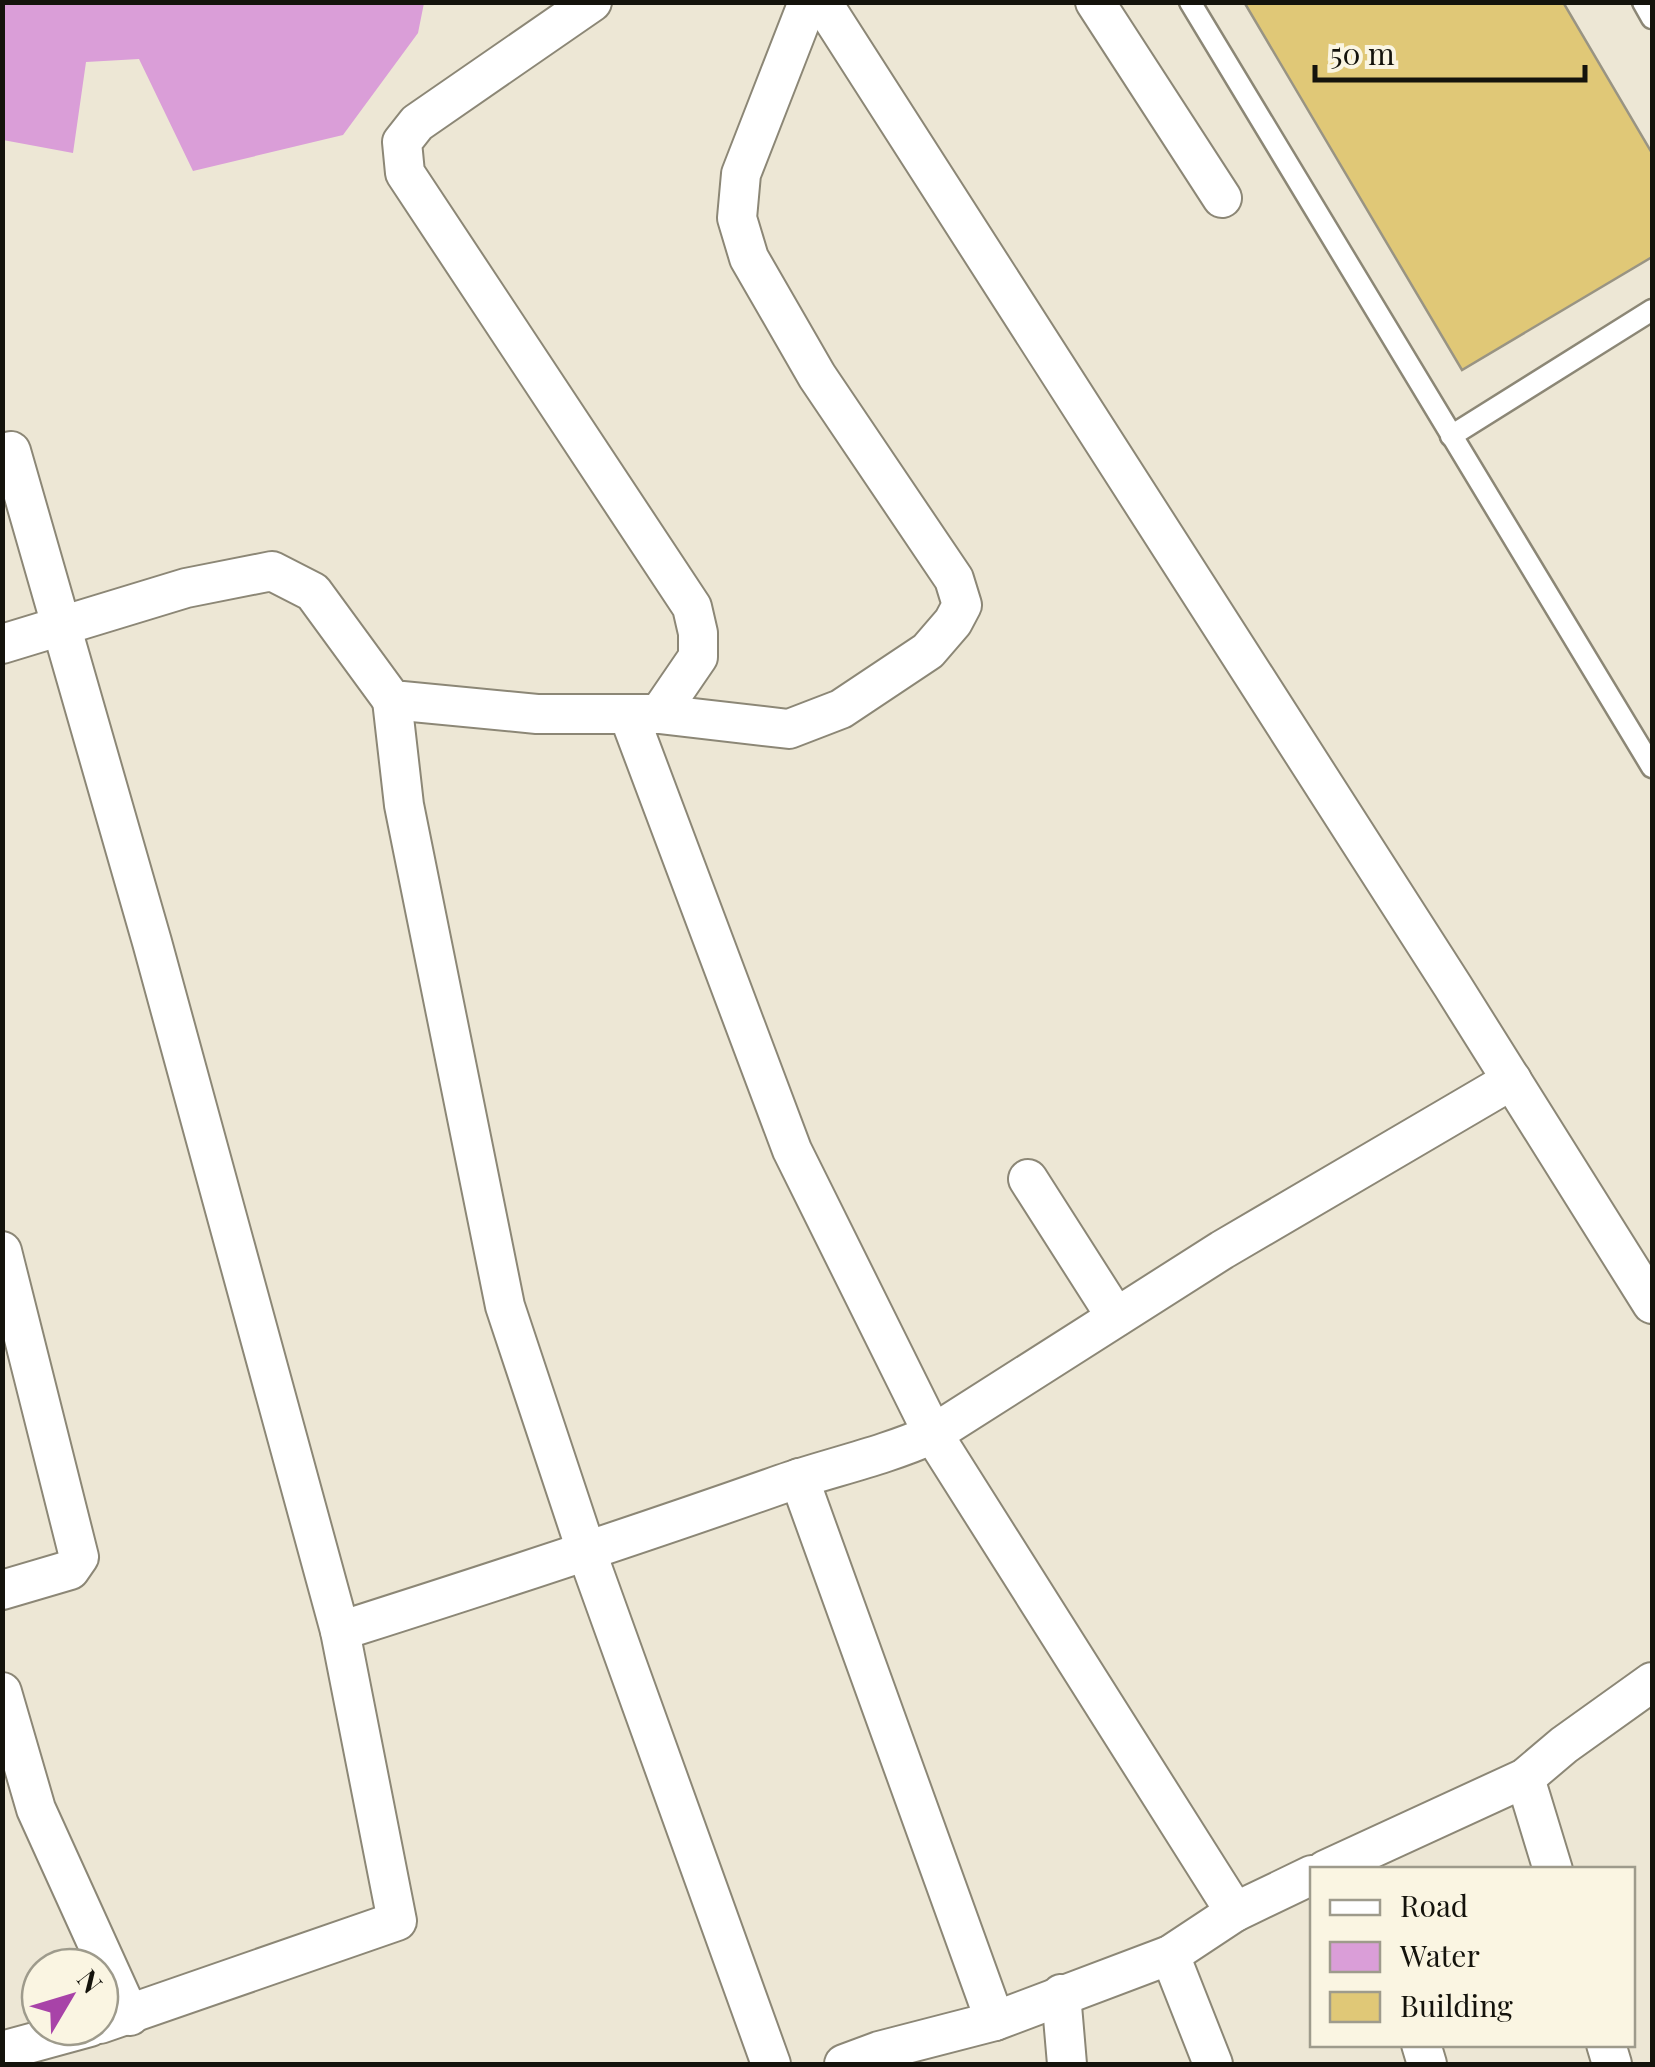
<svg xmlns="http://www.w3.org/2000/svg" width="1655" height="2067" viewBox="0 0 1655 2067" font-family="'Playfair Display',serif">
<rect width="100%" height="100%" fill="#ede7d5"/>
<path fill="#da9ed8" d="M2,3L3,2L424,3L418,33L343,135L193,171L139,59L86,62L73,153L3,140Z"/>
<path fill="#e0c877" stroke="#999483" stroke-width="2.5" d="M1244,2H1563L1652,153V257L1462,370Z"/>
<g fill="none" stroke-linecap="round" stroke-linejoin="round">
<g stroke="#8c8776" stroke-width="25">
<g id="lane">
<path d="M1190,2L1652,767"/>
<path d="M1643,2L1652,18"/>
<path d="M1451,436L1652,310"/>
</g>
</g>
<g stroke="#8c8776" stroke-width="42">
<g id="street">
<path d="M592,2L417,123L402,142L405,173L692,607L698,633V657L659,714"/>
<path d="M822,2L1452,985L1652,1304"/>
<path d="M1095,2L1222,198"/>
<path d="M11,451L152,942L340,1631L397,1921L100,2024"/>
<path d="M2,644L186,588L272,571L313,592L392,700L537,714H659L789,729L841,709L928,651L953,622L962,605L954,579L817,376L749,258L737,218L741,174L808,2"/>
<path d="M392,700L404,805L505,1306L587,1553L771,2064"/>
<path d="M629,716L792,1150L933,1434L1222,1250L1512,1080"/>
<path d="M1028,1179L1116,1317"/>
<path d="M2,1251L79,1557L70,1570L2,1590"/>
<path d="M799,1478L995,2021L879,2051L844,2064"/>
<path d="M340,1631C488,1584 635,1536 782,1484C832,1467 884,1456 933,1434L1235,1912L1312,1875"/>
<path d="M2,1692L36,1809L130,2016"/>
<path d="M1525,1778L1553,1870"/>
<path d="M1325,1870L1525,1778L1564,1745L1652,1682"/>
<path d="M1170,1955L1213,2064"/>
<path d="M1061,1994L1067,2064"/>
<path d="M995,2021L1170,1955L1235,1912"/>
<path d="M1421,2044L1427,2064"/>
<path d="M1606,2044L1612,2064"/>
<path d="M2,2051L90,2027"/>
</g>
</g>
<use href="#lane" stroke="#fff" stroke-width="20"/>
<use href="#street" stroke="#fff" stroke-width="38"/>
</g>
<rect width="1655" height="2067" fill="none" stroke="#14130c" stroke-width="10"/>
<rect x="1310" y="1867" width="325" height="180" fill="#faf5e2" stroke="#9e9b8c" stroke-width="2.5"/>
<rect x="1330" y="1900" width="50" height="15" fill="#ffffff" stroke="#9e9b8c" stroke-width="2.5"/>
<text x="1400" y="1917" font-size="30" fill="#14130c">Road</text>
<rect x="1330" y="1942" width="50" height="30" fill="#da9ed8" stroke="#9e9b8c" stroke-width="2.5"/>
<text x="1400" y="1967" font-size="30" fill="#14130c">Water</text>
<rect x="1330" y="1992" width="50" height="30" fill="#e0c877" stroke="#9e9b8c" stroke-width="2.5"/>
<text x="1400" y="2017" font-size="30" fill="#14130c">Building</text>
<g transform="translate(70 1997) rotate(52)"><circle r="48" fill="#faf5e2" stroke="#9e9b8c" stroke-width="2.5"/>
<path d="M0-8L18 38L0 25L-18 38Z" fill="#a843a8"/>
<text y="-15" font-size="28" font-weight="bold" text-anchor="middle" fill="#14130c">N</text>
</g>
<path d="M1315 65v15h270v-15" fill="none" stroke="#14130c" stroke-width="5"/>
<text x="1330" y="65" font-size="30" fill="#14130c" stroke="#faf5e2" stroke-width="8" paint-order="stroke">50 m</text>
</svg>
